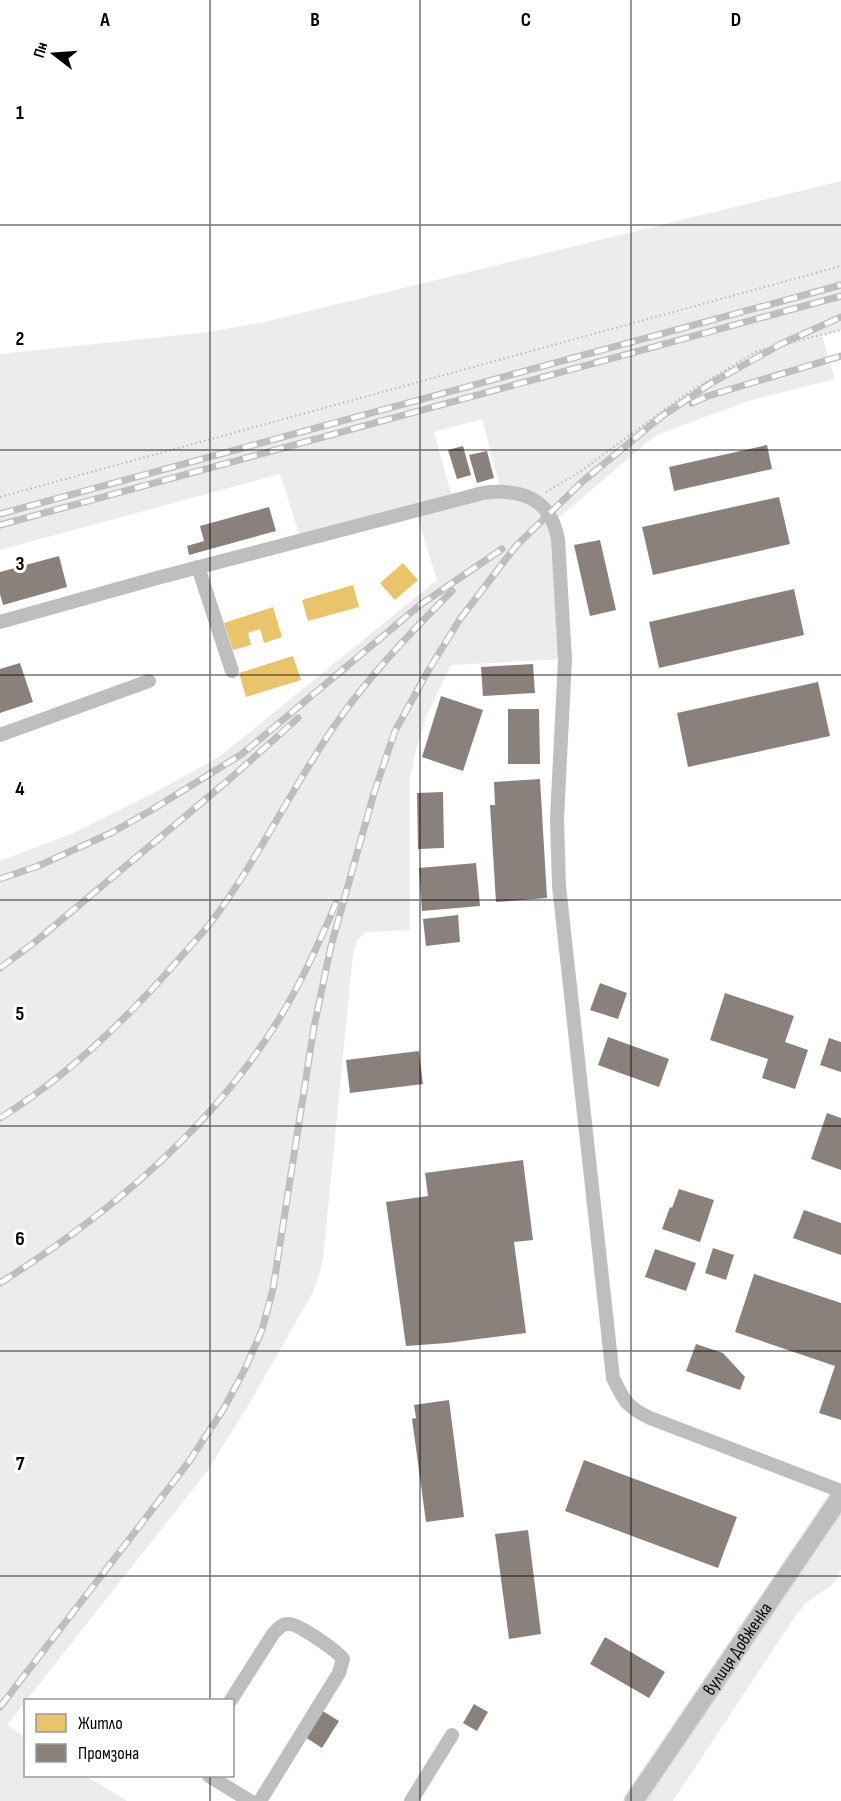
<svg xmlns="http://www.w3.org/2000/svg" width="841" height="1801" viewBox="0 0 841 1801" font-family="'Sofia Sans Condensed',sans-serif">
<rect width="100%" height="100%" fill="#fff"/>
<g fill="#ececec" fill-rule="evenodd">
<path d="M841,181V330L822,336L835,379L752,400L669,430L656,436L645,444L554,522L565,659L451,665L427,715L416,750L410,777V930L366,932L358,939L353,954L323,1259L319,1276L313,1292L249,1404L208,1470L7,1725L25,1737L26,1776H86L127,1801H0V861L71,834L155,792L219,757L437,580L415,510L301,540L280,474L0,550V354L209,332L264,322ZM482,419L501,491L453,500L434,432Z"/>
<path d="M841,1496V1569C834,1589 825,1588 810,1600C804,1604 799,1612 794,1618L673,1801H634Z"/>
</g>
<g fill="#e9c46a">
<path d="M403,563L418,580L395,600L380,583Z"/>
<path d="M353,585L359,607L308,621L302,600Z"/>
<path d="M273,607L282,637L264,643L260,629L248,633L251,645L233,650L224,623Z"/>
<path d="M293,656L301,680L246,697L239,673Z"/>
</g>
<g fill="#8a817c">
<path d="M767,445L772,469L674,491L669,467Z"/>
<path d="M463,446L471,475L457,479L448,450Z"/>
<path d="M487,451L494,478L477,483L469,455Z"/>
<path d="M779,497L790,544L653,575L642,527Z"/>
<path d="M269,507L276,531L189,555L187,546L204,541L200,526Z"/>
<path d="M600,540L616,610L590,616L574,545Z"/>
<path d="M59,556L67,587L3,605L0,594V572Z"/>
<path d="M794,589L804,635L659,668L649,622Z"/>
<path d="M20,663L33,702L0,713V669Z"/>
<path d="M533,664L535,693L483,696L481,667Z"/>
<path d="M818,682L830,736L688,767L677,713Z"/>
<path d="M441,696L483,710L463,771L422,757Z"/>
<path d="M508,709H539L540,764H508Z"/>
<path d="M540,779L547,898L496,902L490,805H495L494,782Z"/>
<path d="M443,792L444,848L418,849L417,793Z"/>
<path d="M476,863L480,906L422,911L419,868Z"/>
<path d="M458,915L460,942L426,946L423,919Z"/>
<path d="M600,983L627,993L618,1019L590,1010Z"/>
<path d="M725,993L794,1016L785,1042L808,1050L795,1089L762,1078L768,1059L710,1040Z"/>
<path d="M608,1037L669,1059L659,1087L598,1065Z"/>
<path d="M829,1038L841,1042V1072L820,1065Z"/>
<path d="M419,1051L423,1084L350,1093L346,1060Z"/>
<path d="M827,1113L841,1118V1170L811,1159Z"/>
<path d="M523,1160L533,1240L514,1242L526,1333L447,1343L406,1346L386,1202L428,1196L425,1173Z"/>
<path d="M679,1189L714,1200L700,1242L662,1229L670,1207L672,1208Z"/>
<path d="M804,1210L841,1223V1255L793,1238Z"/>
<path d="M713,1248L734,1255L726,1280L705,1273Z"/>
<path d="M655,1249L696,1263L686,1291L645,1277Z"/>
<path d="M754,1274L841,1303V1420L819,1413L835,1366L735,1332Z"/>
<path d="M696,1344L723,1353L745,1377L740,1390L686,1371Z"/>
<path d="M449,1400L464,1517L426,1522L412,1419L416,1418L414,1405Z"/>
<path d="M584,1460L737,1517L718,1568L565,1511Z"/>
<path d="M528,1530L541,1634L509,1639L495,1534Z"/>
<path d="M605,1637L665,1672L649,1698L590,1664Z"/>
<path d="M474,1704L488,1712L477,1731L463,1723Z"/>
<path d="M321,1710L339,1721L322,1748L305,1737Z"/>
</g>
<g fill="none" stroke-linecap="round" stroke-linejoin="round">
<g stroke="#dbdbdb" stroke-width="21">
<g id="major">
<path id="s1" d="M634,1801L841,1496"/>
</g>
</g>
<g stroke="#b9b9b9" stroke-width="2" stroke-dasharray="1.5 3" stroke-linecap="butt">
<path d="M546,492L581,471L686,394L757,351L841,330"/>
<path d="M0,497L841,266"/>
</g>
<g stroke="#bebebe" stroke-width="14">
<path d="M198,567L232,671"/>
<path d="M0,622L157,578L483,493C522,488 550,498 558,539L565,659L557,819L559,886L613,1378C624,1401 627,1407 650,1418L841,1491"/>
<path d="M0,735L149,681"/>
<path d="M231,1700L273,1634C278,1629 282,1623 289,1624C299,1624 337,1651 343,1659L339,1673L260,1801"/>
<path d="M209,1776L250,1801"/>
<path d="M411,1801L452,1735"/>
</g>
<use href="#major" stroke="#bebebe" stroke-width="18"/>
<g stroke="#bebebe" stroke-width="7">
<g id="rail">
<path d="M692,403L708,396L841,356"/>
<path d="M0,514L841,285"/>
<path d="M0,525L841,296"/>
<path d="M0,879L38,866L111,833L150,811L242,754L420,605L502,549"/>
<path d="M0,968L35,942L231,778L298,718"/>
<path d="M0,1118C68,1076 127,1019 179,959C191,945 204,932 215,917C259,857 291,790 333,728C367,678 409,634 452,591"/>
<path d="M0,1283C108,1215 216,1125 282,1014C303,979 320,941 336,903"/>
<path d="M0,1707L188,1463L223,1410L244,1371L262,1330L273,1289L314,1027L331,946L374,793L395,731L428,671L460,619L516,546L583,481L662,416L710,384L781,344L841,317"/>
</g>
</g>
<use href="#rail" stroke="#fff" stroke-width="4.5" stroke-dasharray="14" stroke-linecap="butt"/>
</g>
<path fill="none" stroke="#000" stroke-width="1.5" stroke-opacity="0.55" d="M210,0V1700M420,0V1801M631,0V1801M0,225H841M0,450H841M0,675H841M0,900H841M0,1126H841M0,1351H841M0,1576H841M210,1776V1801"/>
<g text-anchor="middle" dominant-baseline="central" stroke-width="6" stroke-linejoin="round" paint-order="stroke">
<g font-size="18" fill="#000" stroke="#fff">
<text stroke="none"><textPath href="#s1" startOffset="184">вулиця Довженка</textPath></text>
</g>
</g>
<g font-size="20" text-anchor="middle" font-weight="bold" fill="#000" stroke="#fff" stroke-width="6" stroke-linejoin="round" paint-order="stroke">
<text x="105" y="26">A</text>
<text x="315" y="26">B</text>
<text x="526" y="26">C</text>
<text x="736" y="26">D</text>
<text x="20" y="119">1</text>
<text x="20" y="345">2</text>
<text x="20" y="570">3</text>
<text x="20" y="795">4</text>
<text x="20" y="1020">5</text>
<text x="20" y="1245">6</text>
<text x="20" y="1470">7</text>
</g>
<rect x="24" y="1699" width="210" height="78" fill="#ffffff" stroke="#999999" stroke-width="1.5"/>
<rect x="36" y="1714" width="30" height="18" fill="#e9c46a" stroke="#999999" stroke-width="1.5"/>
<text x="78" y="1729" font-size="18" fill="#000000">Житло</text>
<rect x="36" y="1744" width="30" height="18" fill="#8a817c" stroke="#999999" stroke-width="1.5"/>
<text x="78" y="1759" font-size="18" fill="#000000">Промзона</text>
<g transform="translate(54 54) rotate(287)" stroke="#ffffff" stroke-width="4.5" paint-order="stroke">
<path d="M0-4.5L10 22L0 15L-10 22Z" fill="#000000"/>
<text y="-9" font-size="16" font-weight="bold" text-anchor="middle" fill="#000000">Пн</text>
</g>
</svg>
